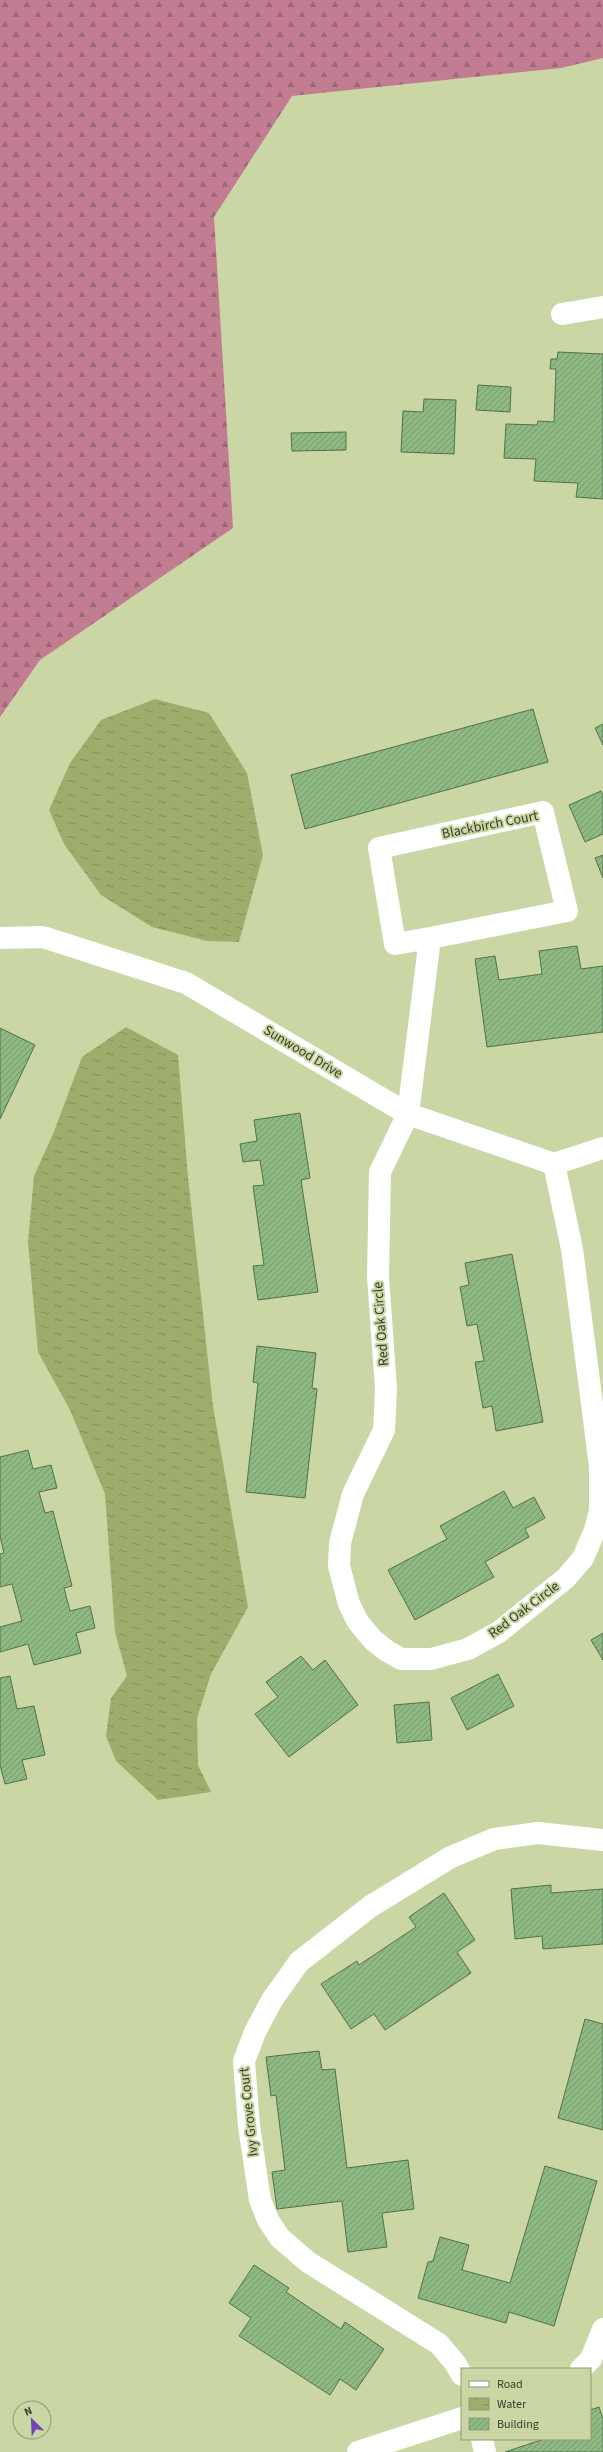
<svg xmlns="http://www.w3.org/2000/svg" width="603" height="2452" viewBox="0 0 603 2452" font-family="'Source Sans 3',sans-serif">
<defs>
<pattern id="forest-firs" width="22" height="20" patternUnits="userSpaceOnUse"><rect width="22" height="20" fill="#c27d93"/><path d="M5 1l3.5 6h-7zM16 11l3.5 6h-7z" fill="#9f6878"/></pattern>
<pattern id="water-ripples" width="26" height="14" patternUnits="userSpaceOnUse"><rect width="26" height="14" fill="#9ead6c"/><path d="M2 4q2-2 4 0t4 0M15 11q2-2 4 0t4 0" fill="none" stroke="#828e59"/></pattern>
<pattern id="building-hatch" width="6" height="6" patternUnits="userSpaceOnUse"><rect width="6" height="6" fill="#8eb983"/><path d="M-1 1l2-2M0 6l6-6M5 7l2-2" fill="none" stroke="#75986b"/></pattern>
</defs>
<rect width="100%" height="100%" fill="#cad6a4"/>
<path fill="url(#forest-firs)" d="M0,0H603V58L561,68L292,96L214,217L233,528L40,660L0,717Z"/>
<g fill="url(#water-ripples)">
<path d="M155,699L209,713L247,773L263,855L239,942L207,941L152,927L101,895L64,844L49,810L70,763L101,720Z"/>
<path d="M126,1027L178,1055L188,1177L213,1406L248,1607L211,1674L197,1718L198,1765L211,1792L158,1800L116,1761L106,1736L111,1698L127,1676L115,1632L105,1494L70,1410L38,1352L28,1242L34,1176L53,1134L82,1057Z"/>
</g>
<g fill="url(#building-hatch)" stroke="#52704a">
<path d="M558,352L603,354V499L576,497L578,483L534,481L536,459L504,458L506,424L537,425L538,421L554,422L556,369H550L551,359H557Z"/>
<path d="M478,385L511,387L510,412L476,410Z"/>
<path d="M424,399L456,400L454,454L401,452L403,411L423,412Z"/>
<path d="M346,432V450L292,451L291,433Z"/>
<path d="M533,709L548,762L305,829L291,775Z"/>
<path d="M603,724V745L595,728Z"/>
<path d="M601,791L603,795V834L585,842L569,805Z"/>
<path d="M603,855V878L595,858Z"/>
<path d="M577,946L581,969L603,966V1032L487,1047L475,959L495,956L499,980L542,974L539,951Z"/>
<path d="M0,1028L35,1045L0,1119Z"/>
<path d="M300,1113L310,1178L301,1180L318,1292L258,1300L253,1266L264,1265L253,1186L264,1185L260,1160L243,1162L240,1144L257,1141L254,1120Z"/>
<path d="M512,1254L543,1422L496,1431L492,1406L483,1408L475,1362L484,1361L477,1324L467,1326L460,1287L469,1285L465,1263Z"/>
<path d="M257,1346L316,1353L312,1388L317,1389L305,1498L246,1492L258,1383L253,1382Z"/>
<path d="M28,1450L33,1469L51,1465L57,1488L39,1492L45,1513L53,1511L72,1586L64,1588L70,1611L90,1606L95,1628L76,1633L81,1653L34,1665L28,1644L0,1652V1627L22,1621L12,1584L0,1587V1554L4,1553L0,1536V1457Z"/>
<path d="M504,1491L513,1508L534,1497L545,1518L525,1529L529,1537L485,1562L494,1577L415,1620L388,1570L447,1539L440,1526Z"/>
<path d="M603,1633V1660L591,1640Z"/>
<path d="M301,1656L313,1670L325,1660L358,1705L289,1757L255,1714L278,1697L266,1682Z"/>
<path d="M498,1674L514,1706L467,1730L451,1698Z"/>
<path d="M10,1676L17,1709L34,1706L45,1755L22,1760L27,1779L5,1784L0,1765V1678Z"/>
<path d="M429,1702L432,1740L397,1743L394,1705Z"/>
<path d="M551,1885V1893L603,1889V1944L543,1949L542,1936L515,1939L511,1889Z"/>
<path d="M444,1893L475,1940L457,1952L471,1973L385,2030L374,2014L351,2029L321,1984L357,1961L359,1965L416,1927L409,1917Z"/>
<path d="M585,2019L603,2024V2130L558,2118Z"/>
<path d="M319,2051L322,2070L335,2069L347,2168L408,2160L414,2209L382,2213L387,2247L348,2252L342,2201L277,2209L272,2172L285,2170L276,2095L271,2096L266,2057Z"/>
<path d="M545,2166L597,2181L554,2326L509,2312L506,2323L418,2298L428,2262L433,2261L440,2237L469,2245L462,2270L510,2283Z"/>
<path d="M254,2265L289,2288L286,2292L341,2329L345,2322L384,2349L356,2390L340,2379L330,2395L239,2336L251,2318L229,2303Z"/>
<path d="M599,2407L603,2419V2452H505L544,2439H590V2410Z"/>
</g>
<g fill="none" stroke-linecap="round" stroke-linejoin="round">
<g stroke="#fff" stroke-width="22">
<path d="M562,314L603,307"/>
<path d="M0,938L43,937L186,983L408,1114L554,1164L603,1148"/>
<path d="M430,938L395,944L379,848L543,812L567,911L430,938L408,1114L380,1172L378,1276L386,1389L384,1430L353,1494L340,1543L339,1566L349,1604L358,1622L373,1640L387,1651L401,1659H431L468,1649L499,1632L566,1578L583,1558L595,1530L600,1511V1466L572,1249L554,1164"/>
<path d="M581,2369L591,2359L603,2329"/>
<path d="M462,2375L455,2363L439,2344L308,2262L280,2238L268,2220L260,2200L249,2126L244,2061L255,2032L272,2000L299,1962L371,1906L451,1857L494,1839L538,1833L603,1840"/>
<path d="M482,2439L485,2452"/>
<path d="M358,2452L462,2418"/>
</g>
</g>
<g text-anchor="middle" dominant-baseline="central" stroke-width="4" stroke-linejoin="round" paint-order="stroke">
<g font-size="14" fill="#393e2a" stroke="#cad6a4">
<text transform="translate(490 825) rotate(-11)">Blackbirch Court</text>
<text transform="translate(303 1052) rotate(31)">Sunwood Drive</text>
<text transform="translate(381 1324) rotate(-94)">Red Oak Circle</text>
<text transform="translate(524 1610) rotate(-37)">Red Oak Circle</text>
<text transform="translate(249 2112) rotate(-96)">Ivy Grove Court</text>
</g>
</g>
<rect x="461" y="2368" width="130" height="72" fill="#cad6a4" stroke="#909973"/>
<rect x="469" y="2381" width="20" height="6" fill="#ffffff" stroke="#909973"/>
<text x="497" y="2388" font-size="12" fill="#393e2a">Road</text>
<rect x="469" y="2398" width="20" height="12" fill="url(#water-ripples)" stroke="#909973"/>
<text x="497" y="2408" font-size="12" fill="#393e2a">Water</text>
<rect x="469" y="2418" width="20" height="12" fill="url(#building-hatch)" stroke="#909973"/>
<text x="497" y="2428" font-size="12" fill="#393e2a">Building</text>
<g transform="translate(32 2420) rotate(336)"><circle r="19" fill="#cad6a4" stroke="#909973"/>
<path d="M0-3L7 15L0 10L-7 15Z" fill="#7543bb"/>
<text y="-6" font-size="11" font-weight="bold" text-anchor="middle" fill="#393e2a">N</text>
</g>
</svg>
